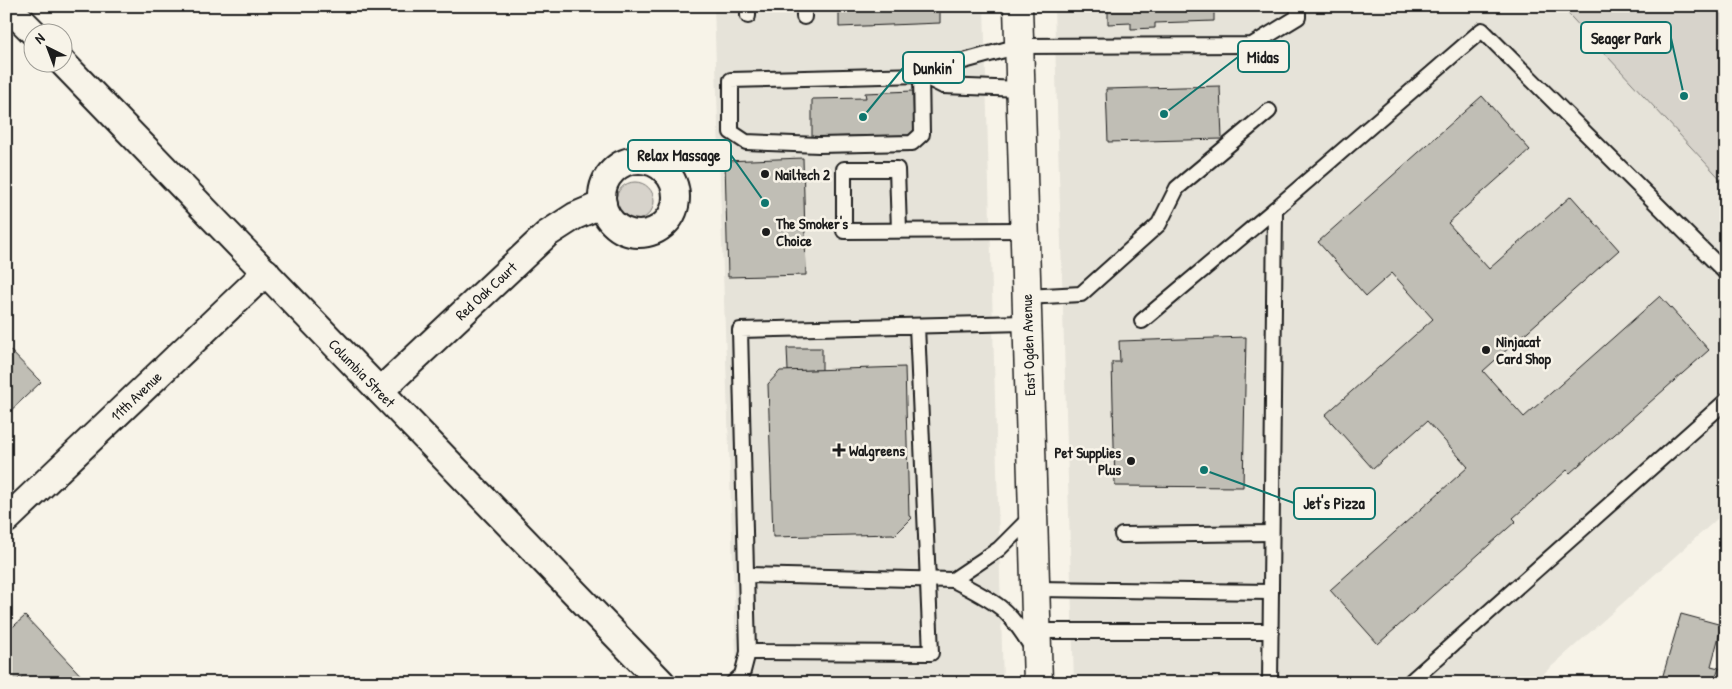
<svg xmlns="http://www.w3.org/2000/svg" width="1732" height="689" viewBox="0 0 1732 689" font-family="'Patrick Hand',sans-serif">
<rect width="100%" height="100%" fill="#f7f3e8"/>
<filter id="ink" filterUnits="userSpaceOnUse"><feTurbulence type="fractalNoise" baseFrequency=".02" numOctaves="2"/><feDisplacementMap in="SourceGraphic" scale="10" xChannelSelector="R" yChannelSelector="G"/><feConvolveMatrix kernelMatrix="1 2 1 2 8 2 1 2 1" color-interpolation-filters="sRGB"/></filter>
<g filter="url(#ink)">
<g fill="#e6e3d9">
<path d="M714,6H984L1003,683H737Z"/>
<path d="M1054,6H1561L1726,185V511L1533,683H1074Z"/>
</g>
<g fill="#d7d3cb" stroke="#7a7874">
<path d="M1561,6H1726V185Z"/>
<circle cx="635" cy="201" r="19"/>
</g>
<g fill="#c0beb5" stroke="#1c1c1c">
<path d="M839,6H940V23L839,27Z"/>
<path d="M1108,6H1214V21L1155,23V28L1131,29V23L1108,24Z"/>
<path d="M1220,86L1222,139L1108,142L1106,89Z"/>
<path d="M913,91L914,135L812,137V99L866,98L865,93Z"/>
<path d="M1482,96L1530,150L1448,223L1489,269L1571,196L1619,250L1483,371L1524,417L1660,296L1709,350L1570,473L1567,470L1513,518L1516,521L1378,644L1330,590L1468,467L1427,421L1373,469L1325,415L1433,319L1392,273L1366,296L1318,242Z"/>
<path d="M803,158L806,275L728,277L725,161Z"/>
<path d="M1246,337L1243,487L1115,486L1112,362H1120L1119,341Z"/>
<path d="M6,346L41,382L6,415Z"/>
<path d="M787,348H822V370L788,371Z"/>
<path d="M905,367L909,516L912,518L894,536L893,534L773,537L768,384L780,371Z"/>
<path d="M1681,614L1722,625L1711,666L1719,668L1714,683L1661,682Z"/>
<path d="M25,616L88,683H25L20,677L14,683H6V633Z"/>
</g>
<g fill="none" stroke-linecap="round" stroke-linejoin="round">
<g stroke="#1c1c1c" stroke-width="18">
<g id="lane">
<path d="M748,16V6"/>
<path d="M804,17V6"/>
<path d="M921,75L922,134L912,143L819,145L746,142L731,132V80L921,75L942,63L964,61L1019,46L1252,45L1298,17V6"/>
<path d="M921,75L943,86L1021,89"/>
<path d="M899,230L897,169H844V231L1025,230"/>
<path d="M1026,297L1081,294L1159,224L1177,188L1269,111"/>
<path d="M1142,321L1275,209"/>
<path d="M917,326L931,653L748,652L740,330L1027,323"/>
<path d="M1122,535L1271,533"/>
<path d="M747,575L953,580C969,588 987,597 1001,608C1014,619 1024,635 1033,649"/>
<path d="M953,580L999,549L1032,516"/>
<path d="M1035,589L1271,592"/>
<path d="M1036,631H1271"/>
<path d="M733,683L742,675L748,652"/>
<path d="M1270,683L1275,209L1482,30L1726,273"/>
<path d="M1409,683L1726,401"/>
</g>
</g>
<g stroke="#1c1c1c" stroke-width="30">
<g id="street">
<path d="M7,6L33,32"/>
<path d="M62,62L662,683"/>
<circle cx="639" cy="197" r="37"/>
<path d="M380,391L547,234L575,216L603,204"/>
<path d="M6,520L266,272"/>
</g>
</g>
<g stroke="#1c1c1c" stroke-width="31">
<path id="primary" d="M1018,6L1038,683"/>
</g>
<use href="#lane" stroke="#f7f3e8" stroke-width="14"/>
<use href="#street" stroke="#f7f3e8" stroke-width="26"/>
<use href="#primary" stroke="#f7f3e8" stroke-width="28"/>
</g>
</g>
<g fill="#1c1c1c" stroke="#f7f3e8" stroke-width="2">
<circle cx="765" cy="174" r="5"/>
<circle cx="766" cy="232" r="5"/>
<circle cx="1486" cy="350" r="5"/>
<path d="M836.5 442.5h5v5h5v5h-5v5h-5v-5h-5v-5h5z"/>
<circle cx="1131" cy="461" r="5"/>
</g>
<g text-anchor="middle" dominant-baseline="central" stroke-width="5" stroke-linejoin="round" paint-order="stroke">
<g font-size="15" font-weight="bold" fill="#1c1c1c" stroke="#f7f3e8" text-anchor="start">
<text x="775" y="174">Nailtech 2</text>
<text x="776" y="223">The Smoker's<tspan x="776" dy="17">Choice</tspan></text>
<text x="1496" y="341">Ninjacat<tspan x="1496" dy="17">Card Shop</tspan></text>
<text x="849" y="450">Walgreens</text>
<text x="1121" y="452" text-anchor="end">Pet Supplies<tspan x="1121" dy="17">Plus</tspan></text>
</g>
<g font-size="15" fill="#1c1c1c" stroke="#f7f3e8">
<text transform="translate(486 291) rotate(-43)">Red Oak Court</text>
<text transform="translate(1028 345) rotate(-92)">East Ogden Avenue</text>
<text transform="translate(362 373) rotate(46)">Columbia Street</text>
<text transform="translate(136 396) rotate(-44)">11th Avenue</text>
</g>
</g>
<path fill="none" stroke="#0f766e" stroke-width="2" d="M1684 96L1671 38M1164 114L1238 57M863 117L903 68M765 203L731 155M1204 470L1294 503"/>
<g fill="#0f766e" stroke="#f7f3e8" stroke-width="2">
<circle cx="1684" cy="96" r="5"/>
<circle cx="1164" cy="114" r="5"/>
<circle cx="863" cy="117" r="5"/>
<circle cx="765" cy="203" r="5"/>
<circle cx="1204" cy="470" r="5"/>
</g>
<g fill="#f7f3e8" stroke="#0f766e" stroke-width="2">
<rect x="1581" y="22" width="90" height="31" rx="5"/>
<rect x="1238" y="41" width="51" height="31" rx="5"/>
<rect x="903" y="52" width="61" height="31" rx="5"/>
<rect x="628" y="140" width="103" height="31" rx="5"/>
<rect x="1294" y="488" width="81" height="31" rx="5"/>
</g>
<g font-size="16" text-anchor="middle" font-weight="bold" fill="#1c1c1c">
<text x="1626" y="44">Seager Park</text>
<text x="1263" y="63">Midas</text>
<text x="934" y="74">Dunkin'</text>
<text x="679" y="161">Relax Massage</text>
<text x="1334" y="509">Jet's Pizza</text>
</g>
<rect width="1732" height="689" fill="none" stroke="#f7f3e8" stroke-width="25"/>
<rect x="12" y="12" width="1707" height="664" fill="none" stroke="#1c1c1c" stroke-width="2" filter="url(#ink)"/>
<g transform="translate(48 48) rotate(318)"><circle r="24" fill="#f7f3e8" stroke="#9f9d96"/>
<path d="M0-4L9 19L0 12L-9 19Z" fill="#1c1c1c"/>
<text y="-8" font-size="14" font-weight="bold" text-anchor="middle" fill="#1c1c1c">N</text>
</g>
</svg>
